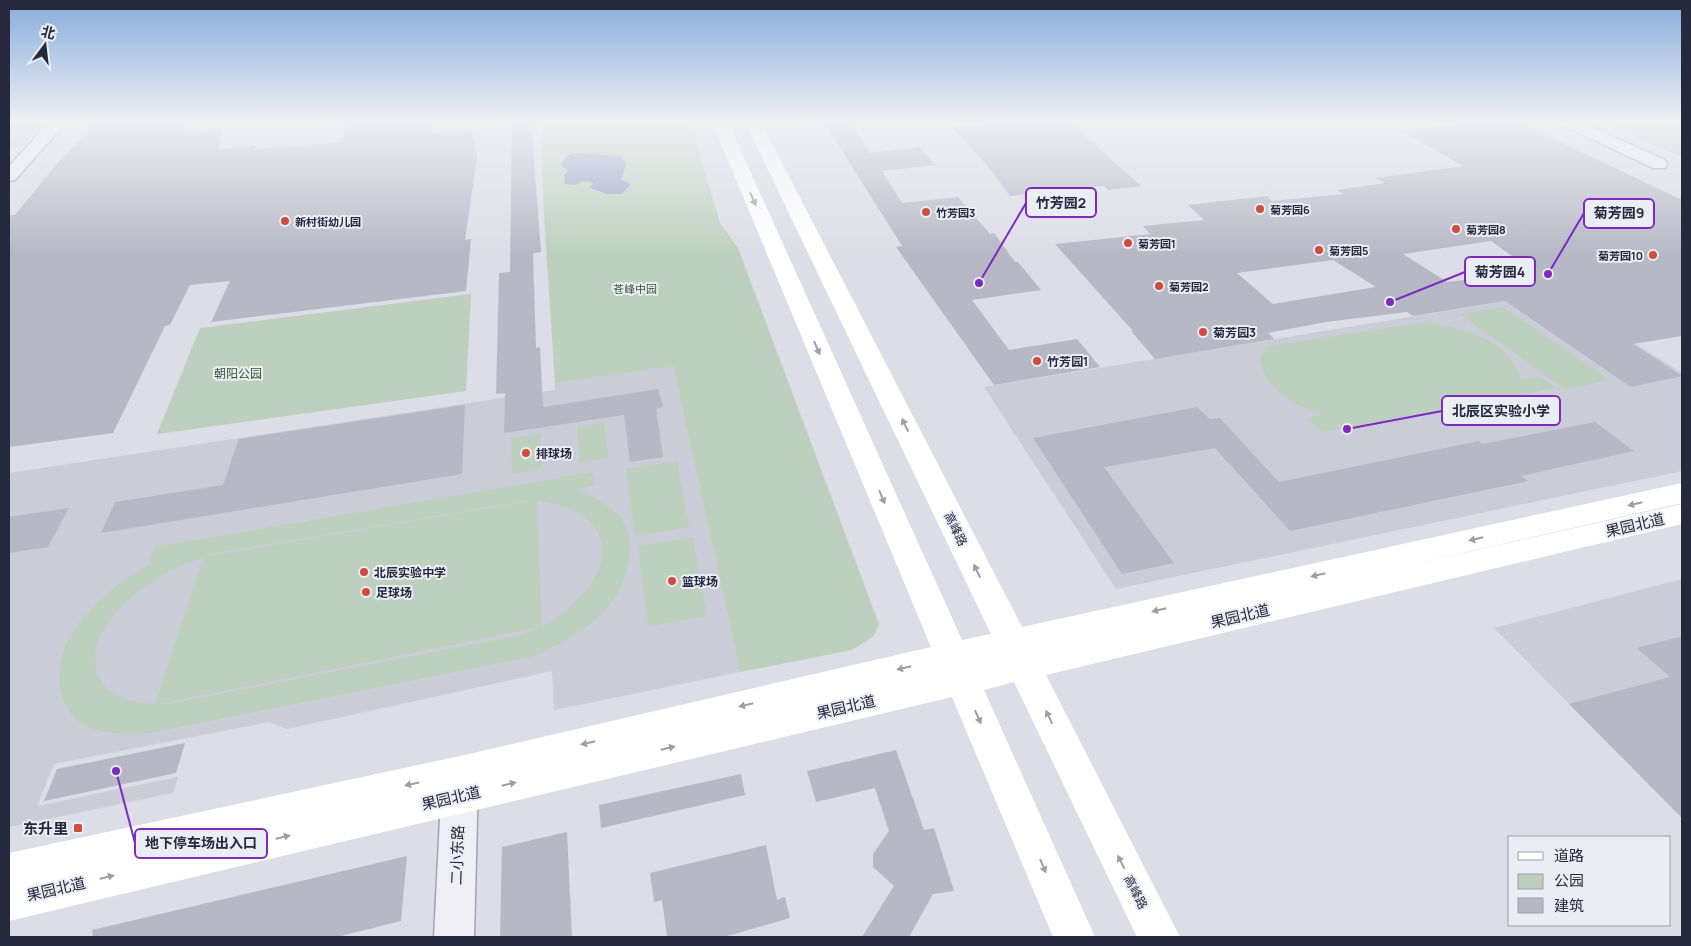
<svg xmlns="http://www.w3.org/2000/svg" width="1691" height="946" viewBox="0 0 1691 946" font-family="Manrope,'Noto Sans SC',sans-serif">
<rect width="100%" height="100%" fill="#dcdde6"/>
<g fill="#caccd8">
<path d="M9,122H44L21,147L9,148Z"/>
<path d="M1555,293L1682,373V471L1116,589L984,387Z"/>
<path d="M673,365L740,672L554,710L552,671L287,729L269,722L54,764L37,806L178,777L173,793L9,827V473L555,390V383Z"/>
<path d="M1682,579V818L1494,628Z"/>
</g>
<g fill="#bdd0bd" fill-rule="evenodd">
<path d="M541,122H690L720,223L738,248L879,624L874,636L852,650L740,672L673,366L555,383L544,216Z"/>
<path d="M1603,122H1682V157Z"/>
<path d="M471,294L466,391L157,434L200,328Z"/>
<path d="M1503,307L1610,380L1566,390L1460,314Z"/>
<path d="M1427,322C1464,329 1512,339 1521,380L1538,376L1557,388L1321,432L1306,418L1323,415C1295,406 1264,390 1260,357L1268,346Z"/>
<path d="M604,423L609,458L580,463L577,427Z"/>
<path d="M540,433L542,469L512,474L511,438Z"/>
<path d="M677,461L689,527L635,536L626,469Z"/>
<path d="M592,472L595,485L577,490C592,496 607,503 619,516C643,544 624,594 600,616C580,634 555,647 531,657L151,733C132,734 113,735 94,729C53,715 52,666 72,633C92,602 123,580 154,561H149L154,547ZM530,500V501L208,556L216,553ZM537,500C636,516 610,588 542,627ZM203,558L155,704C133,702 107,698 98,675C79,623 162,568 203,558ZM537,628L520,635L168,704H159Z"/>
<path d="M693,537L707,616L648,627L638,546Z"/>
</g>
<path fill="#96a1c7" d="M572,153L622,156L626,164L621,180L631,184L621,194H606L589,187L594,184C588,179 581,181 576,185L565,184L564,176L568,171L561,164L568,155Z"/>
<g fill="#b6b8c6" fill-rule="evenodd">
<path d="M96,122H182L183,132L222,128L218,150L255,146L254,150L342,142L348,122H431V133L472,130L477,158L465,240L471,239L466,291L211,322L230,281L190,285L170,325L165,326L113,433L9,447V215H15L55,166Z"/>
<path d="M512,122H531L541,252L533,253L536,348L540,347L543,407L658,389L663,407L656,409L663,457L630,462L624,415L504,433L505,393L496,394L499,273L510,272V269Z"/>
<path d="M824,122H851L870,153L920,147L935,165L882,171L902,203L958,197L990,234L994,233L1015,262H1018L1041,290L972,300L1009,350L1077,339L1100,367L994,385L896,247L902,246Z"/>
<path d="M1005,122H1070L1141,186L1108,190L1104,186L1010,196L987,165L952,127Z"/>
<path d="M1478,122H1518L1682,200V336L1633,344L1682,376L1631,387L1505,301L1413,316L1407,312L1326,322L1268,333L1274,339L1155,359L1131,331H1133L1055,244L1150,234L1143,226L1204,220L1188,205L1267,196L1272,201L1344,194L1337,190L1385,183L1376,178L1463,166L1402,131ZM1491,241L1533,271L1447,282L1403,254ZM1333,260L1376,287L1273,304L1237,273Z"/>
<path d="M465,405L462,474L101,533L115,502L223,485L239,439Z"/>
<path d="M1197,407L1210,419L1220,418L1279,482L1479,441L1482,444L1595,422L1634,451L1521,476L1528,481L1290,531L1215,448L1104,467L1174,563L1122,574L1033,438Z"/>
<path d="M69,508L48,547L9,553V517Z"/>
<path d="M1682,636V818L1569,704L1670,677L1637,648Z"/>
<path d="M185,743L176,773L44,801L57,769Z"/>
<path d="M896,750L924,830L934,828L954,891L933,894L909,937H862L894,886L873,867V854L889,831L875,788L816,802L807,771Z"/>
<path d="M741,774L745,795L601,828L599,805Z"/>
<path d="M567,832L572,937H500L502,847Z"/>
<path d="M766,845L777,900L785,897L790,918L724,937H667L662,900L654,902L650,873Z"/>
<path d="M407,856L401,921L337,937H93L92,930Z"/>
</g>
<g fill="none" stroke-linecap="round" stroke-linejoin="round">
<g stroke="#a2a3b0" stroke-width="3">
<g id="street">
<path d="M50,122H66L15,180L9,181V166Z"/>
<path d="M1559,122H1580L1665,160L1667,164L1665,168H1653L1562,125Z"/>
<path d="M460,763L473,767L478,779L474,937H434L442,779L447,767Z"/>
</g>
</g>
<use href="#street" fill="#efeff5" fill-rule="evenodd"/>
<path fill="#fff" fill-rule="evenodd" d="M712,122H728L962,640L991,634L745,122H761L1022,627L1682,483V503L1384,571L1682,504V524L1046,675L1180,937H1137L1014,682L984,690L1095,937H1053L952,697L9,921V853L460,756L931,647Z"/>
</g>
<defs><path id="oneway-solid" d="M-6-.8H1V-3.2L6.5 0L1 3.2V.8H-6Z" transform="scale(1.25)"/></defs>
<g fill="#9d9ea8">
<use href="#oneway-solid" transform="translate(753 199) rotate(67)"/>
<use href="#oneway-solid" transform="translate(817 348) rotate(67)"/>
<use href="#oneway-solid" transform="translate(905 425) rotate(-116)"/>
<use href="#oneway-solid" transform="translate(882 497) rotate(67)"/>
<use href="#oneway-solid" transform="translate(1635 504) rotate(167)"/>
<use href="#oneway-solid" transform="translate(1476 539) rotate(167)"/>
<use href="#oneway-solid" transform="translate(977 571) rotate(-116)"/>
<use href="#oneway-solid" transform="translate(1318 575) rotate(167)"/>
<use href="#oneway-solid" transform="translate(1159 610) rotate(167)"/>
<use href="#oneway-solid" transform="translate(904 668) rotate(167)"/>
<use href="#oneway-solid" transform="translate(746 705) rotate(167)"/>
<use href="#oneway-solid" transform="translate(978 717) rotate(66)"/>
<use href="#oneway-solid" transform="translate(1049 717) rotate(-116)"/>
<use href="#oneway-solid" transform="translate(588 743) rotate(167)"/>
<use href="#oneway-solid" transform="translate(668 748) rotate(-13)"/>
<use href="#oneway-solid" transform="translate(412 784) rotate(168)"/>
<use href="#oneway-solid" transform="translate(509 784) rotate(-13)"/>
<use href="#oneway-solid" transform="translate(283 837) rotate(-13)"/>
<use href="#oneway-solid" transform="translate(1121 862) rotate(-117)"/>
<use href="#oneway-solid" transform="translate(1043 866) rotate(67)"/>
<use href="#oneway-solid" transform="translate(107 877) rotate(-13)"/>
</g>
<linearGradient id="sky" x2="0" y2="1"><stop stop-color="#87acdb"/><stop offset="0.48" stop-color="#eff0f4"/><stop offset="1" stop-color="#eff0f4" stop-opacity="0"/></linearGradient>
<rect width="1691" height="254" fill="url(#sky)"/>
<g fill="#ce4d3e" stroke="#ebedf4" stroke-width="2">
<circle cx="1260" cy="209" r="5"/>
<circle cx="926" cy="212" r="5"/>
<circle cx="285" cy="221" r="5"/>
<circle cx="1456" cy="229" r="5"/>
<circle cx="1128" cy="243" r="5"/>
<circle cx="1319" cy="250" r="5"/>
<circle cx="1653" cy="255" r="5"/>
<circle cx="1159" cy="286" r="5"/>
<circle cx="1203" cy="332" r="5"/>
<circle cx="1037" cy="361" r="5"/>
<circle cx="526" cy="453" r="5"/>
<circle cx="364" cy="572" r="5"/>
<circle cx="672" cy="581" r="5"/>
<circle cx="366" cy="592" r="5"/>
<rect x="73" y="823" width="10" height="10" rx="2.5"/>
</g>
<g text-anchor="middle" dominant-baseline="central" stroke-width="4" stroke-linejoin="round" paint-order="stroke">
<g font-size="11" font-weight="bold" fill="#26283d" stroke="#ebedf4" text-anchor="start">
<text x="1270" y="209">菊芳园6</text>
<text x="936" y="212">竹芳园3</text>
<text x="295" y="221">新村街幼儿园</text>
<text x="1466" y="229">菊芳园8</text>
<text x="1138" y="243">菊芳园1</text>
<text x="1329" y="250">菊芳园5</text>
<text x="1643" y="255" text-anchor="end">菊芳园10</text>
<text x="1169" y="286">菊芳园2</text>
</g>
<g font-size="11" fill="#335835" stroke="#ebedf4">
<text x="635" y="288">苍峰中园</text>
</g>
<g font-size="12" font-weight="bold" fill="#26283d" stroke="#ebedf4" text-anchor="start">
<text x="1213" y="332">菊芳园3</text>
<text x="1047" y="361">竹芳园1</text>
<text x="536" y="453">排球场</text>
<text x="374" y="572">北辰实验中学</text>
<text x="682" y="581">篮球场</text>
<text x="376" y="592">足球场</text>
</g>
<g font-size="12" fill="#335835" stroke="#ebedf4">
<text x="238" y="373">朝阳公园</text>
</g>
<g font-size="12" fill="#26283d" stroke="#ebedf4">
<text transform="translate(956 529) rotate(64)">高峰路</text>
<text transform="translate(1136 892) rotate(63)">高峰路</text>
</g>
<g font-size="15" fill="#26283d" stroke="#ebedf4">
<text transform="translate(1635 525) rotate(-13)">果园北道</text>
<text transform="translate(1240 616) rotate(-13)">果园北道</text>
<text transform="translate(846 707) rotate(-13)">果园北道</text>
<text transform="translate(451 798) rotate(-13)">果园北道</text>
<text transform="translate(457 855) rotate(-88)">二小东路</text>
<text transform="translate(56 889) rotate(-13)">果园北道</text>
</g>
<g font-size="15" font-weight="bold" fill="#26283d" stroke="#ebedf4" text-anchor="end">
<text x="68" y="828">东升里</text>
</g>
</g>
<path fill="none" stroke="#7b2cbf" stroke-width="2" d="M979 283L1026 203M1548 274L1584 213M1390 302L1465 272M1347 429L1442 411M116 771L135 843"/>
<g fill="#7b2cbf" stroke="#ebedf4" stroke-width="2">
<circle cx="979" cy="283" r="5"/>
<circle cx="1548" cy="274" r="5"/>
<circle cx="1390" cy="302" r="5"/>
<circle cx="1347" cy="429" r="5"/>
<circle cx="116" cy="771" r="5"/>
</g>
<g fill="#ebedf4" stroke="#7b2cbf" stroke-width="2">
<rect x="1026" y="188" width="70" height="29" rx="5"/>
<rect x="1584" y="199" width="70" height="29" rx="5"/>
<rect x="1465" y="257" width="70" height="29" rx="5"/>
<rect x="1442" y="396" width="118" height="29" rx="5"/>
<rect x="135" y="829" width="132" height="29" rx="5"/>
</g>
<g font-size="14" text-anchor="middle" font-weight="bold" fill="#26283d">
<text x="1061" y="208">竹芳园2</text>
<text x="1619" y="218">菊芳园9</text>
<text x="1500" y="277">菊芳园4</text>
<text x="1501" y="416">北辰区实验小学</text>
<text x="201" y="848">地下停车场出入口</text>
</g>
<rect width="1691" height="946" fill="none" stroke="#26283d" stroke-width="20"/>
<rect x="1508" y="836" width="162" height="90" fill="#ebedf4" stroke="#9c9eab"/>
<rect x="1518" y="852" width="25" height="8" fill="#ffffff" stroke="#9c9eab"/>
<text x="1554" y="861" font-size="15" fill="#26283d">道路</text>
<rect x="1518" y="874" width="25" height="15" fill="#bdd0bd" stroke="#9c9eab"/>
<text x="1554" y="886" font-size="15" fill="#26283d">公园</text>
<rect x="1518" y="898" width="25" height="15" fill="#b6b8c6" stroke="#9c9eab"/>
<text x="1554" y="911" font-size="15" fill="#26283d">建筑</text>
<g transform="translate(45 45) rotate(15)" stroke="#ebedf4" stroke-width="4" paint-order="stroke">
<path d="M0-4L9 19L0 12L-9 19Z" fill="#26283d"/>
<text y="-8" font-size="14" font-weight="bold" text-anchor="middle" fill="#26283d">北</text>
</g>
</svg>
